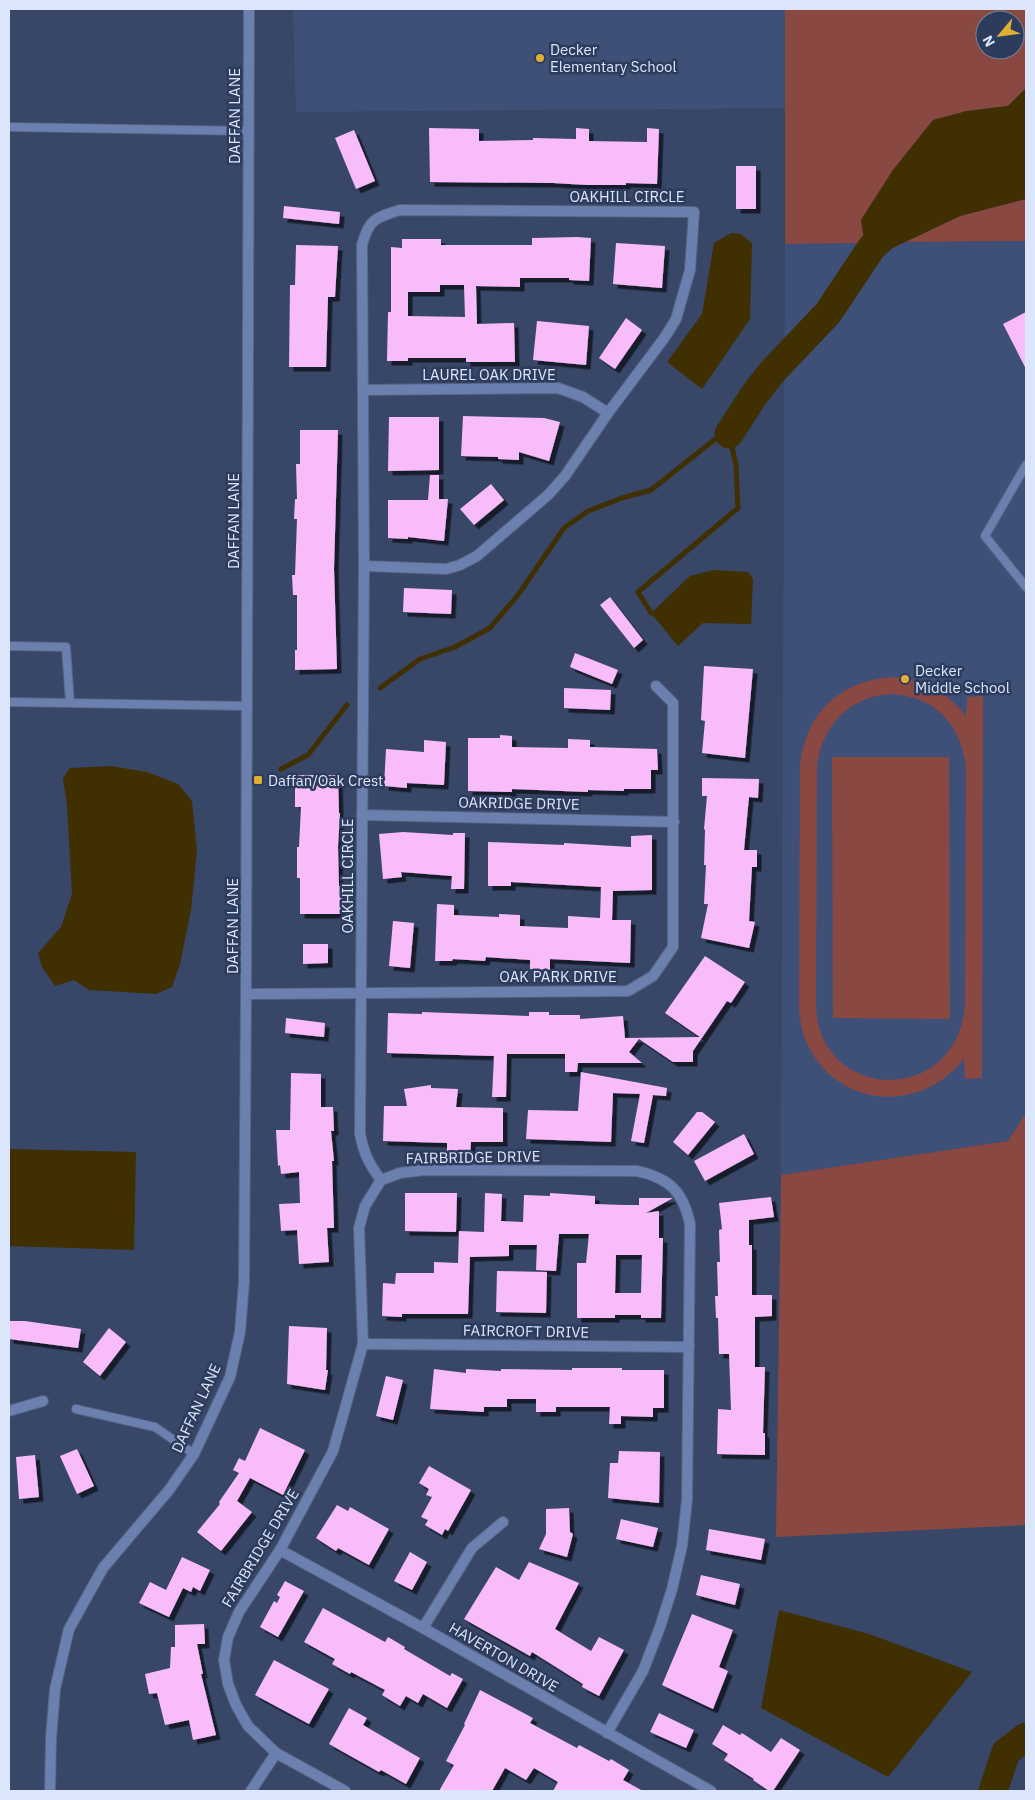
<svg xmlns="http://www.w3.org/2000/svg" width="1035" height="1800" viewBox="0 0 1035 1800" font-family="'IBM Plex Sans',sans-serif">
<defs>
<filter id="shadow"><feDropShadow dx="4.5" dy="4.5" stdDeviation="0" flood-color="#0009"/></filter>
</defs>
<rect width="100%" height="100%" fill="#384668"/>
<g fill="#3f5078">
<path d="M293,9H785V108L296,112Z"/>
<path d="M1026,241V1113L1008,1141L781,1175L785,244Z"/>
</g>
<g fill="#8a4842" fill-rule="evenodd">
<path d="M785,9H1026V88L1008,106L967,111L933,120L893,170L861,220L864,239L868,243L785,244ZM985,20H1015V50H985Z"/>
<path d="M1026,199V241L905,242L960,216Z"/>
<path d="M895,677C925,680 948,693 966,716L967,697L983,696L982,1078L965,1079L964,1059C918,1117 830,1107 804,1036C801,1027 800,1018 799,1009L800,766C805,712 842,679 895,677ZM891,694C936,696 962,726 966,769L965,1007C954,1109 817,1100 816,1005L817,767C821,726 850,696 891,694Z"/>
<path d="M832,757H949L950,1019L833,1018Z"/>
<path d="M1026,1113V1525L776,1537L781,1175L1008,1141Z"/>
</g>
<g fill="#402f01">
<path d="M1026,88V199L960,216L880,254L864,239L861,220L893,170L933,120L967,111L1008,106Z"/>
<path d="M731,233L741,234L752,243L750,319L702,389L667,362L702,314L714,243Z"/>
<path d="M714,570L748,572L753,579L751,624L703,623L678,646L651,613L690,576Z"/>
<path d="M111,766L147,772L178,784L192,801L197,851L191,910L180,964L172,987L156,994L89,990L74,980L55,986L42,967L38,953L61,927L72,894L67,805L63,778L70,768Z"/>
<path d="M9,1149L136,1152L134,1250L9,1246Z"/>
<path d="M779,1610L869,1634L972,1672L888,1777L761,1708Z"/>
</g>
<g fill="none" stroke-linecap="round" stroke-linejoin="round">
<g stroke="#402f01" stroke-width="5">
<path d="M380,688L420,659L455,647L490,628L518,595L564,528L588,511L622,498L651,490L714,440L729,434L736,465L738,508L638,592L651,613"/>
<path d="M281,769L308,755L347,705"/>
</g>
<g stroke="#402f01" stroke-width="29">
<path d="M729,434L754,395L772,372L828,313L872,247L901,221"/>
<path d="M993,1791L1006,1752L1026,1737"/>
</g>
</g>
<g fill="#f8bcfa" fill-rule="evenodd" filter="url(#shadow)">
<path d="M429,128L479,129V141L533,140V138L576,139V128L589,129V141L647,142V128L659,129L657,184L626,183V185H587L553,183L430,182Z"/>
<path d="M354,130L375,181L356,189L335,138Z"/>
<rect x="736" y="166" width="20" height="43"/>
<path d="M284,206L340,212L339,224L283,218Z"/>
<path d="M577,237L591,238L589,281L569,280V278H520V287L476,286L477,324L514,323L515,362H466V358H408V361H387L388,312H391V247L402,248V239H441V245H532V238ZM440,285H464L465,317L408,316V292H440Z"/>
<path d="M616,243L665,246L662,288L613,284Z"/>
<path d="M296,245L338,246L335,297H328L326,367H289L290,285H295Z"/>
<path d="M1026,312V369L1003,324Z"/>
<path d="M626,318L642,330L615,369L599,358Z"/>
<path d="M537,321L589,326L586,365L533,360Z"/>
<path d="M463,416L544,418L560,422L549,461L519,452V460L498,459V457L461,456Z"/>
<path d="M389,417H439V470L388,471Z"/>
<path d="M300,430H338L334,569L337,669L295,670V650H297V595H293L292,575H295L297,519H294L295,499H297L296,464H300Z"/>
<path d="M430,475H439V499H448L444,541L408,537V539L388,538V500H428Z"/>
<path d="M491,484L504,500L474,525L460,509Z"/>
<path d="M404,588L452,590L451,614L403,612Z"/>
<path d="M610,597L643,640L634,648L600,605Z"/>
<path d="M575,653L618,670L612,684L570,667Z"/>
<path d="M704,666L753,669L745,758L702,753L705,721L701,720Z"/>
<path d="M564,688L611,690L610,710L564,708Z"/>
<path d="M500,735L512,736V747L568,748V739L590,740V747L657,749L658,770H651V789H624V791L588,790V792L512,789V792L468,791V738H500Z"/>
<path d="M424,740L446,742L444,785L407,783V788L384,786L386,749L424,752Z"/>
<path d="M295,775H338L339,813H340L338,847L339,886H342L343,914H300V878H297V847H299L301,807H295Z"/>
<path d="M702,778L759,779L758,798L749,797L744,850H757V867H752L749,921L755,922L749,948L701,938L708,904H704L706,865H704L705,830L704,829L707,796H702Z"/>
<path d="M403,832L453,835V833H465L464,889H451L452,876L401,872L402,877L383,879L379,834Z"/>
<path d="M652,835V890L613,891L612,920H631L630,963L550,959V970L530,969V960L486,957L485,961L453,959L452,961H435L437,904L454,905V915L499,917V914L520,915V926L568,928V916L600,918L601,887L511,882V886H488V842L564,845V843L631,847V836Z"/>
<path d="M393,921L414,923L410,968L389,966Z"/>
<path d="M303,944H328V963L303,964Z"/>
<path d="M705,956L745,982L731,1003L727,1001L693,1051V1062H673L639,1039L629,1052L642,1063H578L577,1072H565V1054H507L506,1097H492L494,1056L387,1053L388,1013L422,1014V1012L529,1016V1012H549V1015H580V1019L623,1016L625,1038L700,1037L665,1013Z"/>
<path d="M286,1018L325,1023L324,1037L285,1033Z"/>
<path d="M581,1072L667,1088L666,1096L653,1095L644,1143L631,1141L640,1094L613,1093L611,1142L526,1139L528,1110L578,1111Z"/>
<path d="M291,1073L321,1074V1107H333L334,1131H331L334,1161H332L334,1228H327L329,1262L299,1264L297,1230L281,1231L279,1204L300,1203L299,1172L281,1174L280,1165L278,1166L276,1130H290Z"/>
<path d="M431,1085V1088L458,1089L456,1107L503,1108V1142H471L470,1156H447V1143L383,1141L384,1106H407L404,1089Z"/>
<path d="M697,1112H702L715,1122L688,1155L673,1142Z"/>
<path d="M744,1134L754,1154L705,1181L694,1161Z"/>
<path d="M405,1193H457L456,1232L405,1231Z"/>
<path d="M485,1193L502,1194L501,1221L523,1222L524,1195L550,1196V1193L595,1196V1204L625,1205H639V1198H673L646,1213L659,1211V1238H663L661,1318H641V1315H615V1318H577V1263H586L589,1234H559L556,1271L536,1270L537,1245H509V1256L470,1257L468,1314H402V1317L382,1316L383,1283L395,1284L396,1273H434V1262L458,1263L459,1231L484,1232ZM616,1255H642L641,1293H615Z"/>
<path d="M771,1197L774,1217L749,1220V1245H752V1295H772V1316L755,1317V1367H765L763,1433H765V1455L717,1454L718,1409L731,1410L729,1354H719L718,1318H716L715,1296H718L717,1262H720L719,1230L722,1229L719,1203Z"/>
<path d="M497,1271L547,1272L546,1313L496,1312Z"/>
<path d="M9,1321H25L81,1329L78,1348L9,1339Z"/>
<path d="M289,1326L327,1328L326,1370H328L325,1390L287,1384Z"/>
<path d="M109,1328L126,1342L100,1376L83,1362Z"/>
<path d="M572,1368H622V1370H664V1408H653V1417L621,1416V1424H609L610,1407H556V1412H536V1399H507V1407H484V1412L430,1409L434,1369L466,1373V1369L501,1371V1369L572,1370Z"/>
<path d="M386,1376L403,1380L393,1420L376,1416Z"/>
<path d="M260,1428L305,1450L283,1495L250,1478L237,1501L252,1512L221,1551L197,1532L220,1504L219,1502L239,1473L233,1470L239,1458L245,1461Z"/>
<path d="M77,1449L94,1486L77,1494L60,1456Z"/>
<path d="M619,1451L660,1452L659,1503L608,1498L610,1463H618Z"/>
<path d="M35,1455L39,1497L19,1499L16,1457Z"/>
<path d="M429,1466L471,1490L448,1531L445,1529L442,1535L425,1525L428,1520L421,1517L432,1497L426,1495L429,1489L419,1483Z"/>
<path d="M337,1505L348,1511L350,1507L389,1529L369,1565L338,1548L336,1551L316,1538Z"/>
<path d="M569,1508L570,1532L573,1534L567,1557L539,1549L546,1534V1509Z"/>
<path d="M621,1519L658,1528L653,1547L616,1539Z"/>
<path d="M709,1529L765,1539L761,1560L706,1550Z"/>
<path d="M410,1552L427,1562L412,1590L394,1581Z"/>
<path d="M182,1557L210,1570L200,1591L193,1587L191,1592L183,1588L169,1617L139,1603L150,1582L166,1590Z"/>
<path d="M529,1562L579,1583L555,1629L591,1651L599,1637L624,1650L599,1696L582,1687L583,1684L532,1652L530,1656L464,1619L496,1567L519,1580Z"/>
<path d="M701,1575L740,1584L735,1605L696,1595Z"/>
<path d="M285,1581L304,1591L278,1637L260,1627L274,1601L277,1603L280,1597L277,1595Z"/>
<path d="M323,1608L385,1642L388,1637L405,1647L404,1649L450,1676L452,1673L463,1679L447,1708L423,1694L418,1703L406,1696L400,1706L382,1695L385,1690L351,1672L350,1674L332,1664L335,1659L304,1642Z"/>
<path d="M692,1614L733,1630L719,1667L728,1671L713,1709L662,1685Z"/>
<path d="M204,1624L205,1644H197L203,1674H201L216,1735L193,1740L189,1720L165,1725L157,1693L149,1694L145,1674L170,1668L171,1647H175V1625Z"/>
<path d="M274,1660L329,1689L309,1724L255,1695Z"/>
<path d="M480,1690L533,1718L530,1723L577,1748L579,1745L609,1761L611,1759L629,1770L623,1780L643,1791H553L558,1782L534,1768L526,1780L505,1768L492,1791H439L454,1765L446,1761L465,1725L464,1724Z"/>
<path d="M349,1708L367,1718L363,1725L420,1758L406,1784L381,1770L379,1772L329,1744Z"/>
<path d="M659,1713L694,1730L686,1748L650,1732Z"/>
<path d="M723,1725L740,1735L742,1733L771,1752L781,1738L800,1750L773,1791H769L753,1780L754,1779L724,1760L728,1754L712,1744Z"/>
</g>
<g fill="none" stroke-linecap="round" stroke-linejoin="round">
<g stroke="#566382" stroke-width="10">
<g id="service">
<path d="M9,127L249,131"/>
<path d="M1026,465L985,536L1026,587"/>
<path d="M9,646L66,647L70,703"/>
<path d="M9,702L247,706"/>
<path d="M76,1409L155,1427L194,1454"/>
</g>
</g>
<g stroke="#566382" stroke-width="12">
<g id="minor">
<path d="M363,390L558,388L583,397L608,413"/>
<path d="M364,566L362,245C369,219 375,218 400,210L694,212L690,270L676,319L665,337L608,413L565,476L548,495L477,556L460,565L446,569L364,566L360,1134C364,1154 369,1164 381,1180"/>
<path d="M362,815L674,822"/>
<path d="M246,994L628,991L653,976L673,947V703L656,686"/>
<path d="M363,1344L689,1347"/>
<path d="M9,1411L43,1401"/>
<path d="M280,1550L423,1628L711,1791"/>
<path d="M423,1628L472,1548L503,1522"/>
<path d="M251,1791L276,1753"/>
<path d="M345,1791L276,1753L248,1726L236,1705L228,1684L224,1660L228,1637L239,1612L280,1550L333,1451L363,1344L359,1228L365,1206L381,1180L400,1173L424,1170L637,1171C669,1178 683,1191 690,1224L687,1500L682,1546L672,1589L660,1627L643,1671L607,1733"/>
</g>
</g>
<g stroke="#566382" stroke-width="12">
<path id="tertiary" d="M50,1791L51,1739L55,1689L69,1629L103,1568L169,1490L194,1454L230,1377L240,1332L244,1282L246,994L249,9"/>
</g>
<use href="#service" stroke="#6b80ae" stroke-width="8"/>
<use href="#minor" stroke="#6b80ae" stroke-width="10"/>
<use href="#tertiary" stroke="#6b80ae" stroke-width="10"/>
</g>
<g fill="#e0b034" stroke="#2d3c5d" stroke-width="2">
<circle cx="540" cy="58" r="5"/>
<circle cx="905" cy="679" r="5"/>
<rect x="253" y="775" width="10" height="10" rx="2.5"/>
</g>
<g text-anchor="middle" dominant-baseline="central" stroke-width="5" stroke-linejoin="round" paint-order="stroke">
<g font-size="15" fill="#dce6fb" stroke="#2d3c5d" text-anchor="start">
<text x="550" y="49">Decker<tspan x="550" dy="17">Elementary School</tspan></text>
<text x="915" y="670">Decker<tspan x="915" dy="17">Middle School</tspan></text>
<text x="268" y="780">Daffan/Oak Crest</text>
</g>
<g font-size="15" fill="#dce6fb" stroke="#2d3c5d">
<text transform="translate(234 116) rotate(-90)">DAFFAN LANE</text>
<text x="627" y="196">OAKHILL CIRCLE</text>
<text x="489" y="374">LAUREL OAK DRIVE</text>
<text transform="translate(233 521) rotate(-90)">DAFFAN LANE</text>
<text transform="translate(519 803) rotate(1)">OAKRIDGE DRIVE</text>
<text transform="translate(347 876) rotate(-90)">OAKHILL CIRCLE</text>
<text transform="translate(232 926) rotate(-90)">DAFFAN LANE</text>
<text x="558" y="976">OAK PARK DRIVE</text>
<text transform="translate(473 1157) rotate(-1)">FAIRBRIDGE DRIVE</text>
<text transform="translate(526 1331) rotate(1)">FAIRCROFT DRIVE</text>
<text transform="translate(196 1408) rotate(-65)">DAFFAN LANE</text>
<text transform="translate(260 1548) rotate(-59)">FAIRBRIDGE DRIVE</text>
<text transform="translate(504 1657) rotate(30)">HAVERTON DRIVE</text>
</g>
</g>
<rect width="1035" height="1800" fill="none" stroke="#dce6fb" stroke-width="20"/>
<g transform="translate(1000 35) rotate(241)"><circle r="24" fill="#2d3c5d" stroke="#73809c"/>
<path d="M0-4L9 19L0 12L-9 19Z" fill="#e0b034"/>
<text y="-8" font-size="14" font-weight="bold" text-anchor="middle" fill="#dce6fb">N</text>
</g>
</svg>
